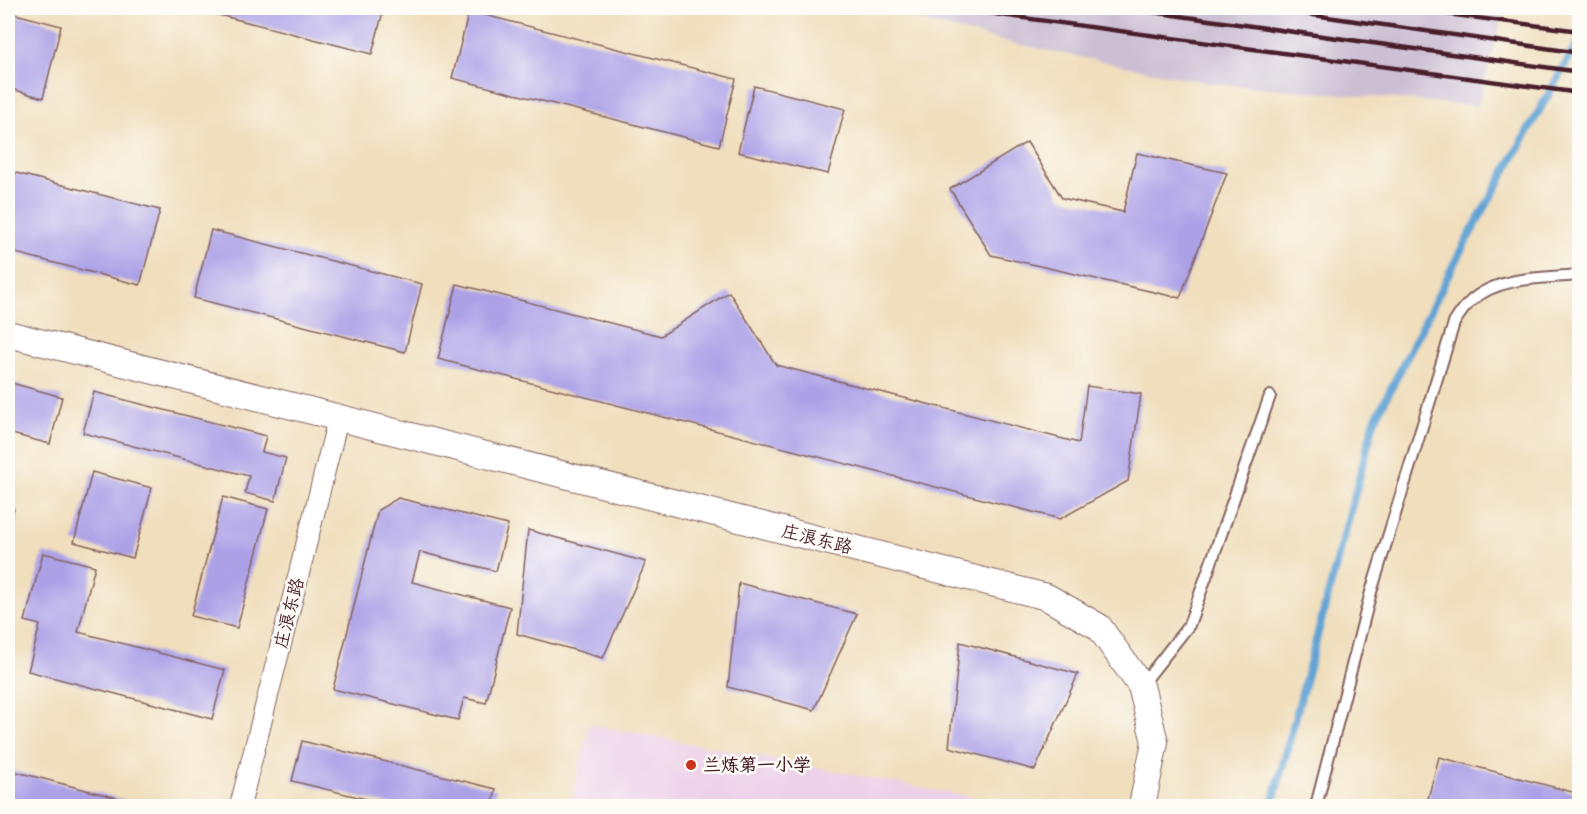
<svg xmlns="http://www.w3.org/2000/svg" width="1587" height="814" viewBox="0 0 1587 814" font-family="Itim,'LXGW WenKai TC',sans-serif">
<rect width="100%" height="100%" fill="#fdfcf7"/>
<filter id="ink" filterUnits="userSpaceOnUse"><feTurbulence type="fractalNoise" baseFrequency=".0167" numOctaves="2"/><feDisplacementMap in="SourceGraphic" scale="12" xChannelSelector="R" yChannelSelector="G"/><feConvolveMatrix kernelMatrix="1 2 1 2 8 2 1 2 1" color-interpolation-filters="sRGB"/></filter>
<filter id="wash" filterUnits="userSpaceOnUse"><feTurbulence type="fractalNoise" baseFrequency=".008" numOctaves="4" result="noise"/><feDisplacementMap in="SourceGraphic" scale="24" xChannelSelector="R" yChannelSelector="G"/><feGaussianBlur stdDeviation="1.35" result="paint"/><feColorMatrix in="noise" values="0 0 0 0 0 0 0 0 0 0 0 0 0 0 0 0 0 1.4 0 .05"/><feComposite in="paint" operator="in"/></filter>
<g filter="url(#wash)">
<rect width="100%" height="100%" fill="#f0debc"/>
<path fill="#edd1e9" d="M589,724L1017,806H571Z"/>
<path fill="#ccbfd4" d="M870,8H1505L1478,106L1208,83L997,40Z"/>
<g fill="none" stroke-linecap="round" stroke-linejoin="round">
<path stroke="#60a3d4" stroke-width="8" d="M1272,806L1374,422L1460,252L1580,38"/>
</g>
<g id="blocks">
<g fill="#aca1e7">
<path d="M192,8H384L372,54Z"/>
<path d="M469,11L736,79L719,146L452,78Z"/>
<path d="M8,12L61,26L43,98L8,88Z"/>
<path d="M754,86L845,109L828,174L738,152Z"/>
<path d="M1027,142L1062,198L1123,212L1137,153L1227,173L1180,298L991,255L950,189Z"/>
<path d="M8,171L160,210L140,285L8,251Z"/>
<path d="M211,230L422,284L405,352L194,298Z"/>
<path d="M457,284L661,336L729,292L776,365L1079,443L1087,386L1141,394L1128,481L1060,519L438,359Z"/>
<path d="M8,382L62,397L50,444L8,433Z"/>
<path d="M94,392L266,436L262,452L286,458L275,501L245,493L249,476L83,433Z"/>
<path d="M92,472L152,488L133,558L74,542Z"/>
<path d="M223,497L268,509L237,628L191,616Z"/>
<path d="M398,498L508,525L496,571L420,552L412,582L510,607L486,703L464,698L458,720L333,689L378,510Z"/>
<path d="M8,507L14,509L8,532Z"/>
<path d="M528,530L646,562L603,658L517,634Z"/>
<path d="M43,553L95,566L78,632L225,670L212,719L28,671L40,625L25,621Z"/>
<path d="M739,583L857,614L814,710L728,687Z"/>
<path d="M960,642L1078,674L1035,770L949,747Z"/>
<path d="M302,741L496,789L492,806H395L292,781Z"/>
<path d="M1439,757L1580,794V806H1426Z"/>
<path d="M13,771L148,806H8V794Z"/>
</g>
</g>
</g>
<g filter="url(#ink)">
<use href="#blocks" fill-opacity="0" stroke="#84625e" stroke-width="1.5"/>
<g fill="none" stroke-linecap="round" stroke-linejoin="round">
<g stroke="#84625e" stroke-width="14">
<g id="service">
<path d="M1141,686L1189,625L1270,396"/>
<path d="M1316,806L1371,592L1454,323C1459,315 1464,307 1471,301C1498,276 1545,278 1580,275"/>
</g>
</g>
<g stroke="#84625e" stroke-width="22">
<path id="minor" d="M240,806L338,419"/>
</g>
<g stroke="#84625e" stroke-width="28">
<path id="tertiary" d="M8,334L1047,597L1099,627L1141,686L1155,742L1142,806"/>
</g>
<use href="#service" stroke="#fff" stroke-width="10"/>
<use href="#minor" stroke="#fff" stroke-width="20"/>
<use href="#tertiary" stroke="#fff" stroke-width="26"/>
<g stroke="#4a1f2b" stroke-width="4.5">
<path d="M966,8L1001,15L1580,93"/>
<path d="M1125,8L1173,15L1580,72"/>
<path d="M1264,8L1580,53"/>
<path d="M1400,8L1580,31"/>
</g>
</g>
</g>
<circle fill="#c8321e" stroke="#fdfcf7" stroke-width="2" cx="691" cy="765" r="6"/>
<g text-anchor="middle" dominant-baseline="central" stroke-width="5" stroke-linejoin="round" paint-order="stroke">
<g font-size="18" fill="#4a1f2b" stroke="#fdfcf7">
<text transform="translate(817 539) rotate(14)">庄浪东路</text>
<text transform="translate(289 613) rotate(-76)">庄浪东路</text>
</g>
<g font-size="18" font-weight="bold" fill="#4a1f2b" stroke="#fdfcf7" text-anchor="start">
<text x="703" y="765">兰炼第一小学</text>
</g>
</g>
<rect width="1587" height="814" fill="none" stroke="#fdfcf7" stroke-width="30"/>
</svg>
